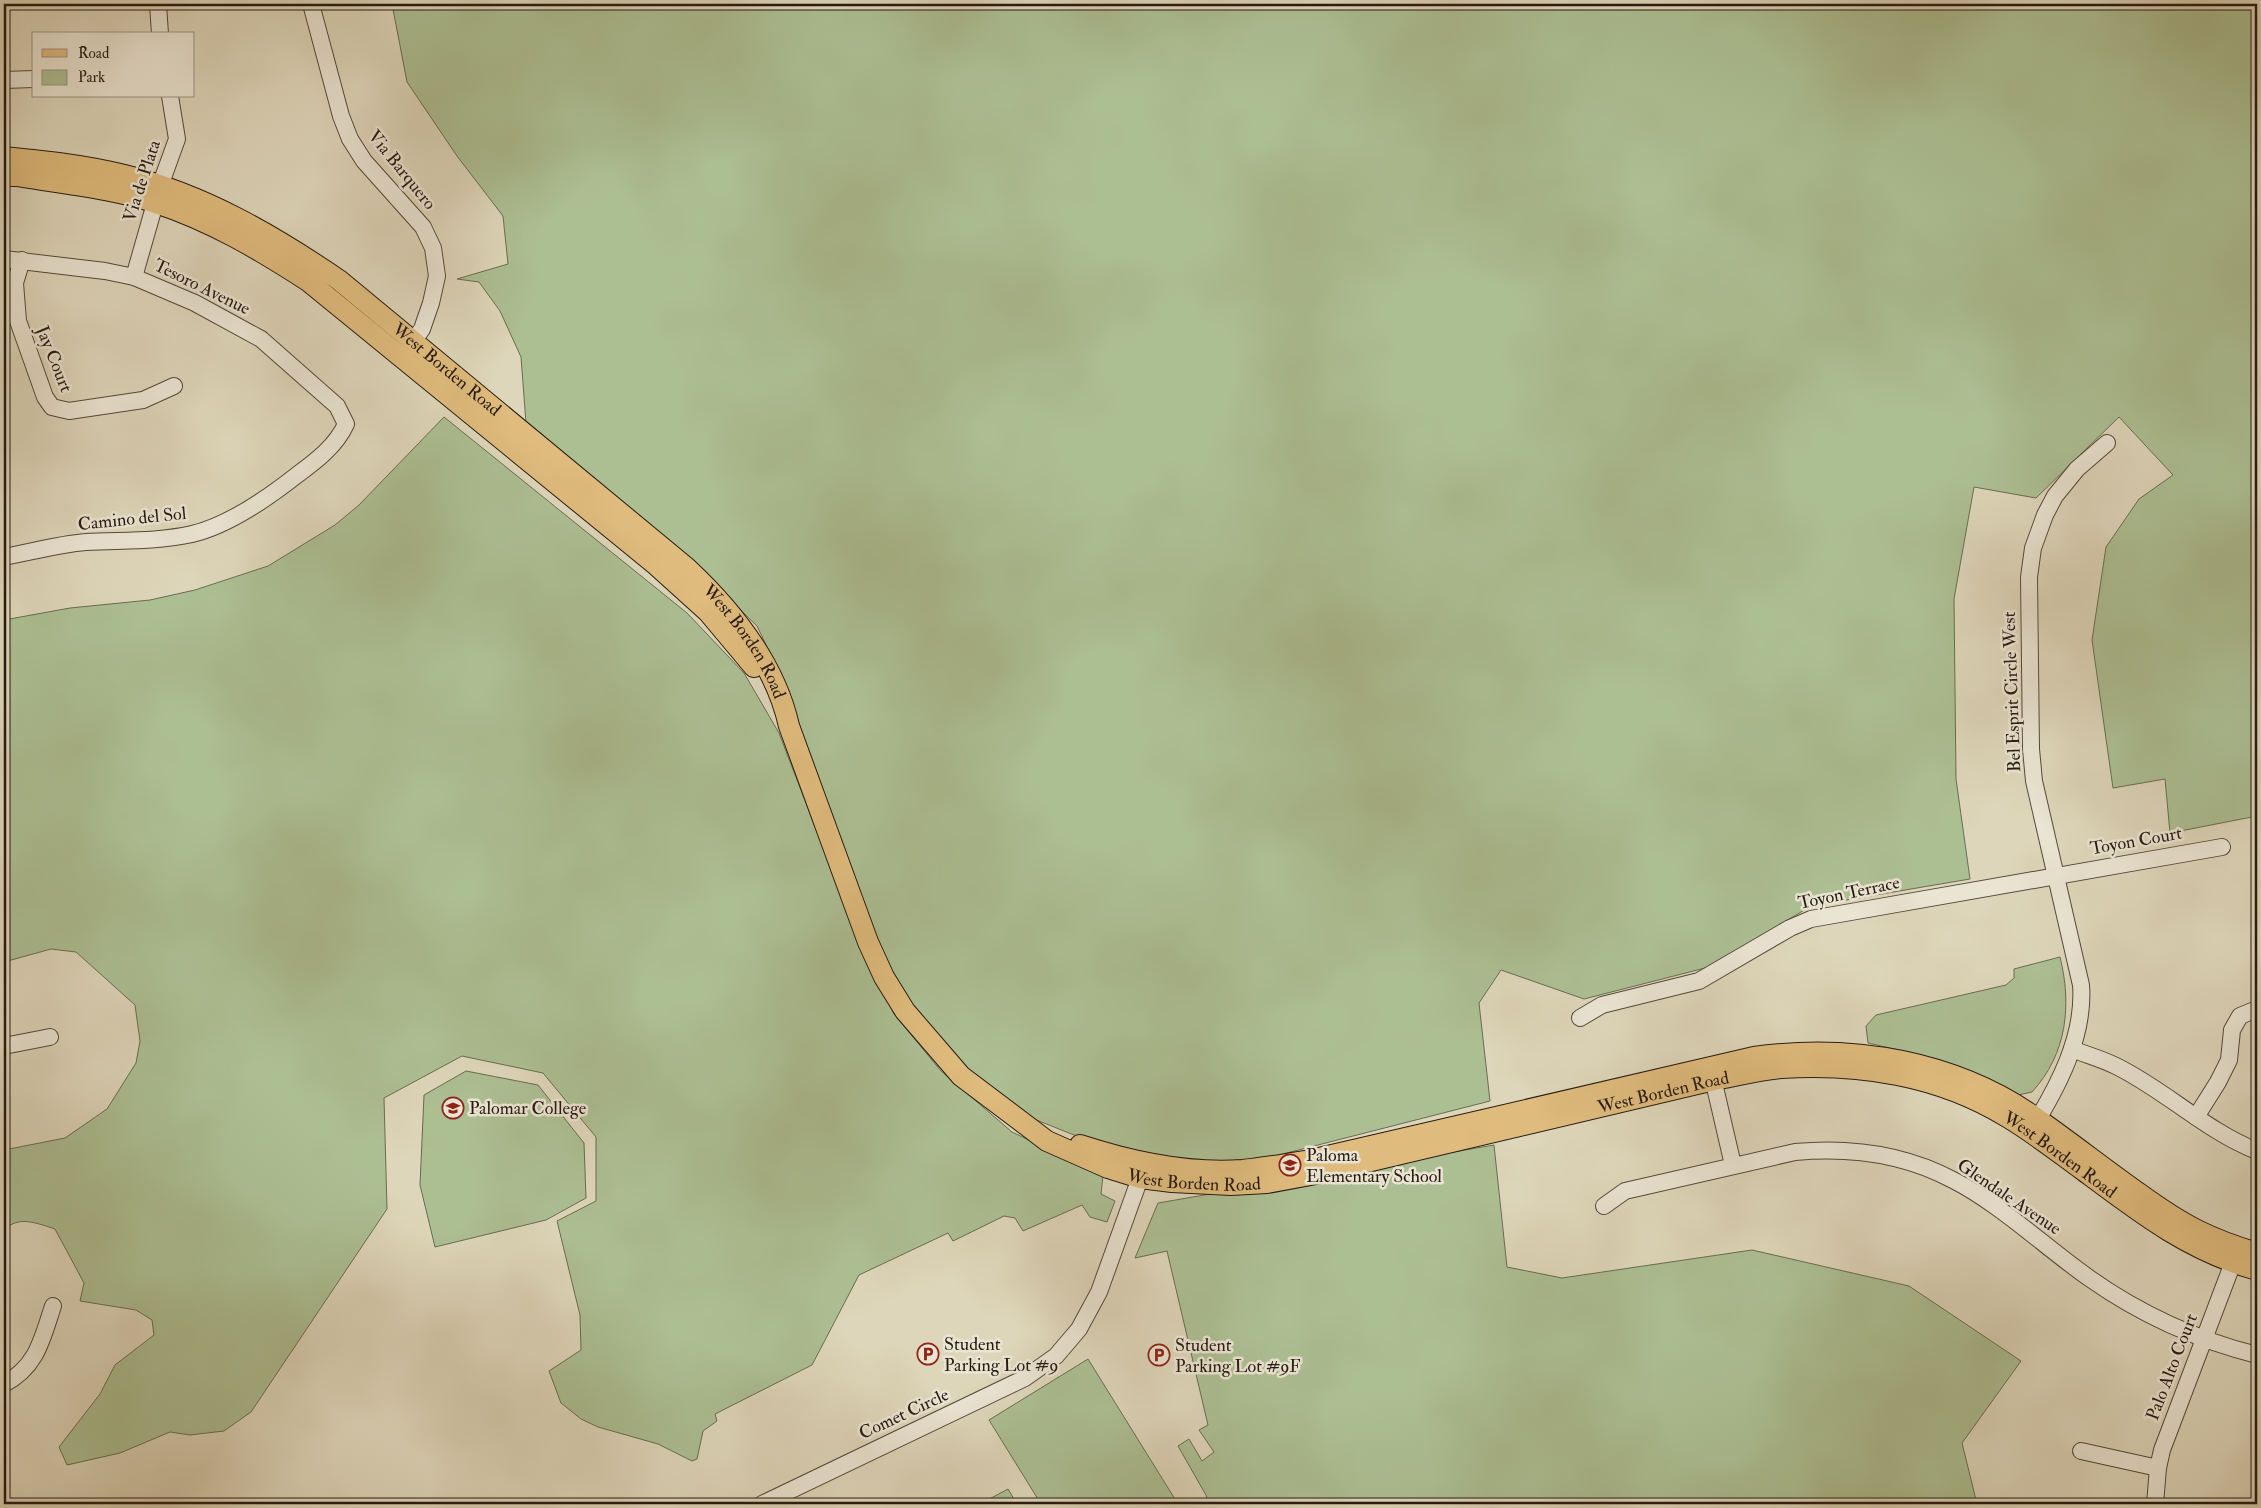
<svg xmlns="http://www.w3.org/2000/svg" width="2261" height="1508" viewBox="0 0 2261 1508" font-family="'IM FELL Double Pica',serif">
<rect width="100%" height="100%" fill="#ded6ba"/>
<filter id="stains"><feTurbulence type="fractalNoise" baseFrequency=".004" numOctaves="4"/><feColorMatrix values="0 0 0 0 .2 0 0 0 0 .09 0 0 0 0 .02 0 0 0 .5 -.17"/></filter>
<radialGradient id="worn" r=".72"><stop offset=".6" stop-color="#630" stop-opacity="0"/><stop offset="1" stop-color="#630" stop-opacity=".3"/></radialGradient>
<g fill="#acbf93" stroke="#696c52">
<path d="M392,4H2257V816L2170,833L2165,779L2113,788L2092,640L2106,547L2139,499L2173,475L2119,417L2036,498L1974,487L1954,599L1956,779L1970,879L1811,906L1709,967L1584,999L1501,970L1479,1003L1490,1101L1271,1157L1206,1163L1144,1152L1074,1135L1024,1115L972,1078L926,1024L894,981L840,841L786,686L757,626L681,552L526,423L521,357L500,311L479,282L457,279L508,264L503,216L457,156L407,82Z"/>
<path d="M444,417L687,613L744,673L779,733L869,967L894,1014L941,1071L1012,1132L1103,1176L1101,1194L1115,1201L1107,1222L1090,1217L1082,1205L1023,1231L1015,1218L1004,1216L953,1241L948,1233L859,1275L812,1365L715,1414L717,1421L703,1431L697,1459L692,1461L658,1444L598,1427L581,1419L561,1403L549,1371L581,1350L580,1315L557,1221L596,1201V1137L543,1073L462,1056L384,1098L387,1209L251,1412L224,1431L190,1435L170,1432L120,1453L67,1465L59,1447L100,1394L115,1365L154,1335L152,1320L136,1310L80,1301L84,1283L55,1229C39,1224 17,1214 4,1231V1150L65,1138L107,1109L136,1063L140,1041L135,1005L76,952L51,949L4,962V620L70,608L150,600L195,590L268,566L335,525L359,505Z"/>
<path d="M2060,957C2072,1005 2067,1054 2032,1092L2018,1095L1972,1072L1937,1059L1868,1043L1866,1026L1876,1015L2006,985L2014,978V969Z"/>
<path d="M466,1071L538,1085L584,1143L586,1198L546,1220L435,1247L420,1185L424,1095Z"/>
<path d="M1494,1145L1507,1267L1562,1278L1752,1250L1909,1286L2021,1361L1962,1443L1977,1504H1197L1207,1497L1178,1446L1189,1439L1202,1461L1214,1452L1199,1430L1208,1425L1167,1251L1135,1258L1158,1203Z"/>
<path d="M1088,1359L1178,1504H1041L989,1420Z"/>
<path d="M1008,1489L1017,1504H980Z"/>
</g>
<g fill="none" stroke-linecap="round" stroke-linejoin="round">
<g stroke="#54493b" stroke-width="18">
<g id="minor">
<path d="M158,4L160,34"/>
<path d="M311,4L341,116L350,139L364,161L423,227L433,248L437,276L431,303L422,329L407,350"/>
<path d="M4,80L34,79"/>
<path d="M4,259L105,271L134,277L195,303L261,339L337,406L346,424C336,446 316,461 297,475C269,497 227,526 192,534C157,542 121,540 86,542C59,544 31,552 4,557"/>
<path d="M22,260L15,283L18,321L45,397L52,407L69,411L143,400L174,386"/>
<path d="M134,277L160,186L177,139L170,96"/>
<path d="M1580,1018L1602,1005L1699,981L1790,928L1811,919L2222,847"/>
<path d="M4,1046L50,1037"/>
<path d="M2072,1049C2087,1055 2102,1059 2116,1066C2165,1090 2206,1131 2257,1151"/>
<path d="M1711,1070L1733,1165"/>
<path d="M2196,1117L2218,1082L2229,1060L2232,1030L2240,1016L2257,1009"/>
<path d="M2031,1130C2058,1087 2085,1036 2081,985L2034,781L2031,749L2029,577L2033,548L2045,515L2055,496L2077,469L2107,443"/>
<path d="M1604,1206L1625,1191L1795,1152C1850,1147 1904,1154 1953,1180C2000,1204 2045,1247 2089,1278C2140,1314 2197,1340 2257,1355"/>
<path d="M4,1384C37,1367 42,1339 53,1306"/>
<path d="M2081,1451L2158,1468"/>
<path d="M762,1504L1025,1378L1056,1356L1079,1329L1099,1292L1144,1167"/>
<path d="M2155,1504L2158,1468L2162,1450L2237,1252"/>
</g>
</g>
<g stroke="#261a11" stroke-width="22">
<g id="major">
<path id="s1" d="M4,157C44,161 85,165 124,175C203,194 273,235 339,280L687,568C733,611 775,663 789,726L868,942L884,977L905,1011L961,1076L1047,1141L1108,1168L1140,1178L1172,1182L1231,1185L1267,1183L1316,1174L1714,1080C1736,1076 1758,1070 1781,1068C1858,1063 1939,1075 2007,1117C2034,1133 2059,1153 2084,1171C2140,1213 2189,1251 2257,1270"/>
<path d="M4,176H17C63,184 111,188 156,203C211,221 260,250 308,281L656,565L708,612L754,667"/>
<path d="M1080,1145C1132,1162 1187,1174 1242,1170C1263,1168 1285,1164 1306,1161L1754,1057C1852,1043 1957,1061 2039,1120C2073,1144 2106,1170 2140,1194C2158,1207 2177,1220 2197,1230C2217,1240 2237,1247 2257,1253"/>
</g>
</g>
<use href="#minor" stroke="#eae4d2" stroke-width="16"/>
<use href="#major" stroke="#dfbb7d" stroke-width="20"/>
</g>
<defs>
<g id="university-ring" transform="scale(1.125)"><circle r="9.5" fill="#eae4d2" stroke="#8f2418" stroke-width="1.5"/><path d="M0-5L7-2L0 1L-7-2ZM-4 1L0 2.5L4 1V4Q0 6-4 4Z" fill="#8f2418"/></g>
<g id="school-ring" transform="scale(1.125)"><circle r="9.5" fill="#eae4d2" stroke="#8f2418" stroke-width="1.5"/><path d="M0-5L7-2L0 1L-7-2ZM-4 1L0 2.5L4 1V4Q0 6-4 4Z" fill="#8f2418"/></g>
<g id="parking-ring" transform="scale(1.125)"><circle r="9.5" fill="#eae4d2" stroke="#8f2418" stroke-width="1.5"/><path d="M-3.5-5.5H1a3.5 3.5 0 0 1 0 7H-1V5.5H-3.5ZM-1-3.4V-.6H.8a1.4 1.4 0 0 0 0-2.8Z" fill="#8f2418"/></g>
</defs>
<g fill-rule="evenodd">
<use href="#university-ring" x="453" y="1108"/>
<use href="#school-ring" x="1290" y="1165"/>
<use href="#parking-ring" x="928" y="1354"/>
<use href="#parking-ring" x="1159" y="1355"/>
</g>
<g text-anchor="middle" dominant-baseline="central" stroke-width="5" stroke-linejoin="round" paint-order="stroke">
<g font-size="18" fill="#261a11" stroke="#eae4d2">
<text transform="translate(402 170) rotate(51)">Via Barquero</text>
<text transform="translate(142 181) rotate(-72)">Via de Plata</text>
<text transform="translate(202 287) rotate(26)">Tesoro Avenue</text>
<text transform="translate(54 359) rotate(68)">Jay Court</text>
<text stroke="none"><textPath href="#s1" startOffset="502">West Borden Road</textPath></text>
<text transform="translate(132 519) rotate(-6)">Camino del Sol</text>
<text stroke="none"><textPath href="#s1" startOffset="908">West Borden Road</textPath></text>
<text transform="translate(2012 692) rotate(-92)">Bel Esprit Circle West</text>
<text transform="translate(2136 841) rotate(-10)">Toyon Court</text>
<text transform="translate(1849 893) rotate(-12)">Toyon Terrace</text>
<text stroke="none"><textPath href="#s1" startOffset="2141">West Borden Road</textPath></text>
<text stroke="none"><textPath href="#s1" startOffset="2561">West Borden Road</textPath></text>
<text stroke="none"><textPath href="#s1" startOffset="1661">West Borden Road</textPath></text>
<text transform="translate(2009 1197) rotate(34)">Glendale Avenue</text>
<text transform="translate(2172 1367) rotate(-69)">Palo Alto Court</text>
<text transform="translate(904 1414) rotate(-25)">Comet Circle</text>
</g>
<g font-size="18" fill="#261a11" stroke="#eae4d2" text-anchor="start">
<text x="469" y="1108">Palomar College</text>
<text x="1306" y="1155">Paloma<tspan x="1306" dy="21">Elementary School</tspan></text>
<text x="944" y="1344">Student<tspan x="944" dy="21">Parking Lot #9</tspan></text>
<text x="1175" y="1345">Student<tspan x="1175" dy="21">Parking Lot #9F</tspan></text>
</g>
</g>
<rect width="2261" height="1508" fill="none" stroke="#ded6ba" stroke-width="20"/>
<rect x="5" y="5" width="2251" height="1498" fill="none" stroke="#261a11" stroke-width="2.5"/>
<rect x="10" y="10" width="2241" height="1488" fill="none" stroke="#261a11"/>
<rect x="32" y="32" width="162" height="65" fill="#eae4d2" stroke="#9c9385"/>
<rect x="42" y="49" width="25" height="8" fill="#dfbb7d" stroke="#9c9385"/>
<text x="78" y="58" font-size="15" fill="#261a11">Road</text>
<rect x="42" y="70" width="25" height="15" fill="#acbf93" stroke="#9c9385"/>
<text x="78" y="82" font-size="15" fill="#261a11">Park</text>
<rect width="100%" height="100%" filter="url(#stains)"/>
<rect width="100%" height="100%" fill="url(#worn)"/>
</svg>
